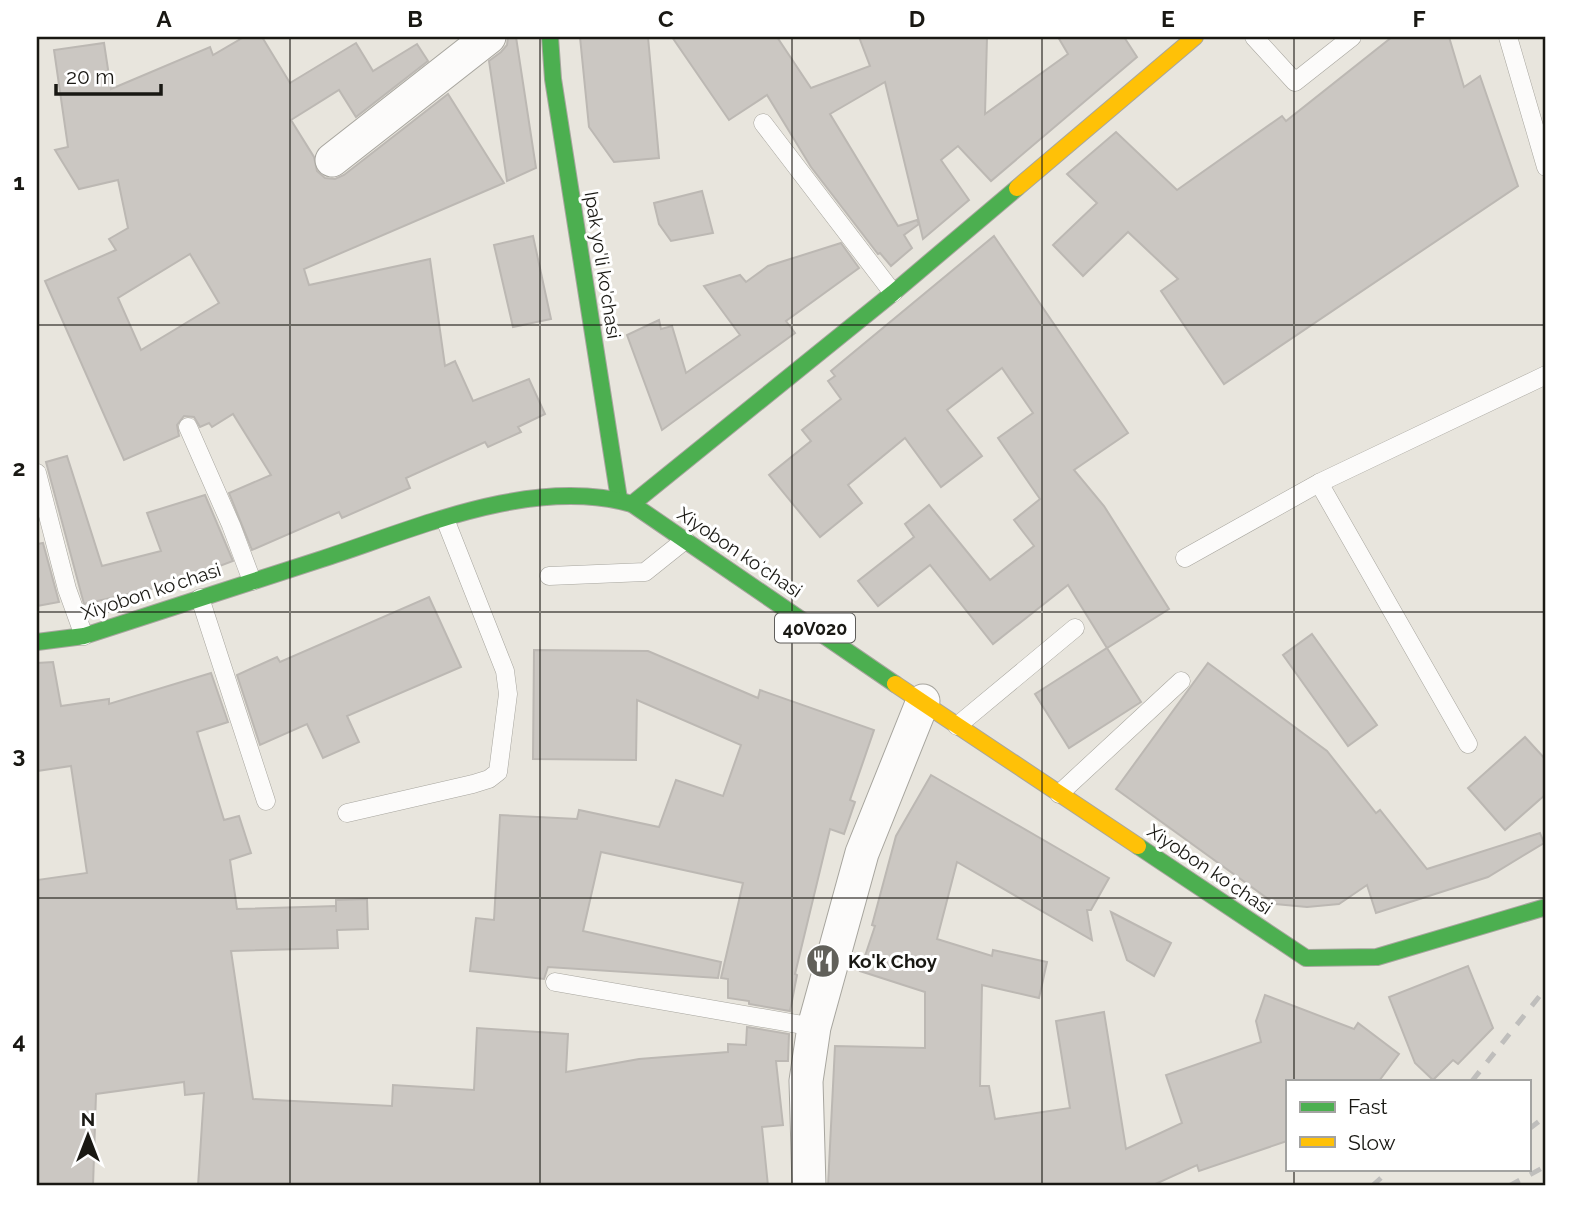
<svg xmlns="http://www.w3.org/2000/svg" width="1583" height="1223" viewBox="0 0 1583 1223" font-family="Raleway,sans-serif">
<rect width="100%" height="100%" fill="#e8e5dd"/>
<g fill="#cbc7c2" stroke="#bcb8b3" stroke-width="2" fill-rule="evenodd">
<path d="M244,37H262L290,83L356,43L373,71L417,44L428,61L356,117L339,90L291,120L314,157L317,171L325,178L335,179L344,175L448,94L504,183L304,269L309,285L430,259L445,366L455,361L473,401L529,379L545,414L518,427L521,432L488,447L485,442L406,478L410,488L342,518L339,512L252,550L229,493L271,475L233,414L212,427L209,423L200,427L194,417L184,416L177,425L179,436L124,460L45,281L116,250L109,239L128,228L118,180L79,189L55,150L68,147L54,50L104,43L111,89L210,47L213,55ZM190,254L219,303L141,350L118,298Z"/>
<path d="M508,37H516L536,168L507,181L489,61L501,52L507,45Z"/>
<path d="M580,37H648L659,158L614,162L589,127Z"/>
<path d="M672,37H777L811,88L870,66L859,37H987L985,114L1068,54L1058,37H1124L1137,57L991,181L958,146L941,160L969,200L923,239L885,82L830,114L898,226L917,220L919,224L904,235L912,248L891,266L880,253L878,254L811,167L767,95L729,120Z"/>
<path d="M1392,37H1449L1464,87L1480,76L1518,186L1224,384L1161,291L1178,279L1128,232L1083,276L1053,245L1097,203L1067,174L1116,132L1177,190L1282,116L1286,121Z"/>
<path d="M702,191L713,233L671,241L659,224L654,203Z"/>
<path d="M533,236L551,319L513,327L494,245Z"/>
<path d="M994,236L1128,433L1074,470L1104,506L1169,609L1107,648L1068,585L993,644L930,565L878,606L858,581L914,537L905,524L929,505L990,580L1034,546L1014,520L1040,499L998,438L1033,413L1002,368L947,410L982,456L941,487L905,438L848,485L862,503L820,537L769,475L811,441L802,430L841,399L828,381L835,376L831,371Z"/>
<path d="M841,243L859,268L786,321L795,333L662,430L627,335L659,320L661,329L672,326L686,373L740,335L704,286L740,275L746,282L768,266Z"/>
<path d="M67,456L102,566L161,551L147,513L205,495L233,561L169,585L84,604L46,462Z"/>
<path d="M43,543L59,602L37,606V544Z"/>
<path d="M429,597L461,667L347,716L359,742L323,758L307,724L260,745L237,675L277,657L280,662Z"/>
<path d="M1312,634L1377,725L1348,746L1283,655Z"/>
<path d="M1107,648L1141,702L1069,748L1035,694Z"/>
<path d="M534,650L648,651L758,698L760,690L874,730L850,800L855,802L844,834L830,829L795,974L797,975L790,1011L749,1004V1001L728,998V979L721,978L743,883L601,852L583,931L721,962L718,978L548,967L544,979L470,971L476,918L494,920L500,815L577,819L579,810L659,827L676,780L723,796L741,745L637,700L636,760L533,759Z"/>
<path d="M53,662L61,706L109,699V704L211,673L228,722L197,732L224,820L239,816L251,853L230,860L237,909L336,906V912V900L367,899L368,929L337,930L338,948L231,951L253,1099L392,1106L393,1085L474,1090L477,1028L568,1034L566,1072L639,1059L728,1052V1044L746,1045L747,1027L789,1034L788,1061H776L783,1125L762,1127L768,1186H198L204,1093L185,1095L184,1082L96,1094L93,1186H37V880L87,873L71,766L37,771V663Z"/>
<path d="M1208,663L1327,751L1376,813L1380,810L1427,869L1540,833L1544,843L1488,877L1376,913L1367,885L1339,904L1307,907L1275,904L1116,789Z"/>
<path d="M1525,737L1546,760V794L1505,830L1468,788Z"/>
<path d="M931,775L1109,878L1091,910H1087L1092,940L957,862L937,939L992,956L993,950L1047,962L1039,998L982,985L980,1086H989L995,1119L1070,1108L1056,1021L1104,1012L1126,1149L1182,1123L1166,1075L1261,1042L1256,1021L1265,995L1354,1029L1358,1023L1399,1054L1379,1081H1287V1141L1199,1171L1197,1165L1151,1186H828L835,1046L925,1048V992L860,971L875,926L872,925L896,836Z"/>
<path d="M1111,912L1171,943L1154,976L1127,960Z"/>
<path d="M1468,966L1493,1028L1458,1064L1453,1060L1433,1080L1415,1063L1389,997Z"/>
</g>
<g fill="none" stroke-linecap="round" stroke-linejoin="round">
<g stroke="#a7a59e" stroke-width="19">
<g id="lane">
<path d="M1254,37L1295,82L1352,37"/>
<path d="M1508,37L1546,167"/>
<path d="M763,123L893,293"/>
<path d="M188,427L231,525L252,581"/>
<path d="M37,473L67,589L84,636"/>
<path d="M1319,483L1468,744"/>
<path d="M1185,558L1319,483L1546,375"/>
<path d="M549,576L645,572L685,540"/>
<path d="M200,598L266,801"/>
<path d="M957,726L1075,628"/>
<path d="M1059,794L1181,681"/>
<path d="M347,813L473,784L489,779L498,772L508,694L505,671L445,519"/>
<path d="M555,982L814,1027"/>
</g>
</g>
<g stroke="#a7a59e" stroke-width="35">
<g id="street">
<path d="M332,160L489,37"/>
<path d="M809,1186L806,1081L814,1027L862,853L923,701"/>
</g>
</g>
<g stroke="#a7a59e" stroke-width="18">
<g id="fast">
<path d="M550,37L553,79L619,499"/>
<path d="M632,504L893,293L1017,188"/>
<path d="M37,642L84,636C163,610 243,585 322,559C417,528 532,476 632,504L895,684"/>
<path d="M1138,846L1306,958L1377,957L1546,907"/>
</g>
</g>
<g stroke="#a7a59e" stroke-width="18">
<g id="slow">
<path d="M1017,188L1195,37"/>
<path d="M895,684L1138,846"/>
</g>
</g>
<use href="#lane" stroke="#fcfbfa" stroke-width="18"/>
<use href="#street" stroke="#fcfbfa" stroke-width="33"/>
<use href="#fast" stroke="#4caf50" stroke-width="16"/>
<use href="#slow" stroke="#ffc107" stroke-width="16"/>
<g stroke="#bfbebc" stroke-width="5" stroke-dasharray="12 12" stroke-linecap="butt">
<path d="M1472,1081L1546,988"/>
<path d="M1529,1129L1546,1116"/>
<path d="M1372,1186L1391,1169"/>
<path d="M1509,1186L1546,1166"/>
</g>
</g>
<path fill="none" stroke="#191813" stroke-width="2" stroke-opacity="0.55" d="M290,37V1186M540,37V1186M792,37V1186M1042,37V1186M1294,37V1081M37,325H1546M37,612H1546M37,898H1546M1294,1169V1186"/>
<defs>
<g id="restaurant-disc" transform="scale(1.75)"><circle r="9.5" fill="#61605a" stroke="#fff"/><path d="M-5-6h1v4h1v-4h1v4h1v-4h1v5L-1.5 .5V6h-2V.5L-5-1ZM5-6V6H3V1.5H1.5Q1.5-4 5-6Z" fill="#fff"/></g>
</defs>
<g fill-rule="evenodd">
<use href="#restaurant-disc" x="823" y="961"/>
</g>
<g text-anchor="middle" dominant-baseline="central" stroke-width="6" stroke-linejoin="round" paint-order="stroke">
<rect fill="#fff" stroke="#5e5d5a" stroke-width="2" x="775" y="613.5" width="80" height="29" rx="5"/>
<g font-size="18" font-weight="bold" fill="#191813">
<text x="815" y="628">40V020</text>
</g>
<g font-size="19" fill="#191813" stroke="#fff">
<text transform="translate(603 265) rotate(81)">Ipak yo'li ko'chasi</text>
<text transform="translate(740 552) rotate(34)">Xiyobon koʻchasi</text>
<text transform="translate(151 591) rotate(-18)">Xiyobon koʻchasi</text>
<text transform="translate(1210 869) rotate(34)">Xiyobon koʻchasi</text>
</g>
<g font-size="19" font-weight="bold" fill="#191813" stroke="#fff" text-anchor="start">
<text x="848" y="961">Ko'k Choy</text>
</g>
</g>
<rect width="1583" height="1223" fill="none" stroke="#ffffff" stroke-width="77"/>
<rect x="1286" y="1080" width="245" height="91" fill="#ffffff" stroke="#a3a3a1" stroke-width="2"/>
<rect x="1300" y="1102" width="35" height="10" fill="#4caf50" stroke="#a3a3a1" stroke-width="2"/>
<text x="1348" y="1114" font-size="21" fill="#191813">Fast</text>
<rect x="1300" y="1137" width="35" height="10" fill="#ffc107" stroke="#a3a3a1" stroke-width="2"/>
<text x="1348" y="1150" font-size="21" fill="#191813">Slow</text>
<g transform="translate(88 1136)" stroke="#ffffff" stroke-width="5" paint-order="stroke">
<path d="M0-5L12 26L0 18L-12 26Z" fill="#191813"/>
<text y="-10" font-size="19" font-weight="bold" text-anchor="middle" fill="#191813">N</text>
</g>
<path d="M56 84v10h105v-10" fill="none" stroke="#191813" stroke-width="3.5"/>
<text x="66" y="84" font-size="21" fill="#191813" stroke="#ffffff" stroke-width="5" paint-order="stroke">20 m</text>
<rect x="38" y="38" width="1506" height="1146" fill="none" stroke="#191813" stroke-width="2.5"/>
<g font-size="23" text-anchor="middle" font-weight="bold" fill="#191813">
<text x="164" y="27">A</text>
<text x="415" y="27">B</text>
<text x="666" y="27">C</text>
<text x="917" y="27">D</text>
<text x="1168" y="27">E</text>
<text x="1419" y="27">F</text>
<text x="19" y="190">1</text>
<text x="19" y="476">2</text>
<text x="19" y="763">3</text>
<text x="19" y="1049">4</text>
</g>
</svg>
